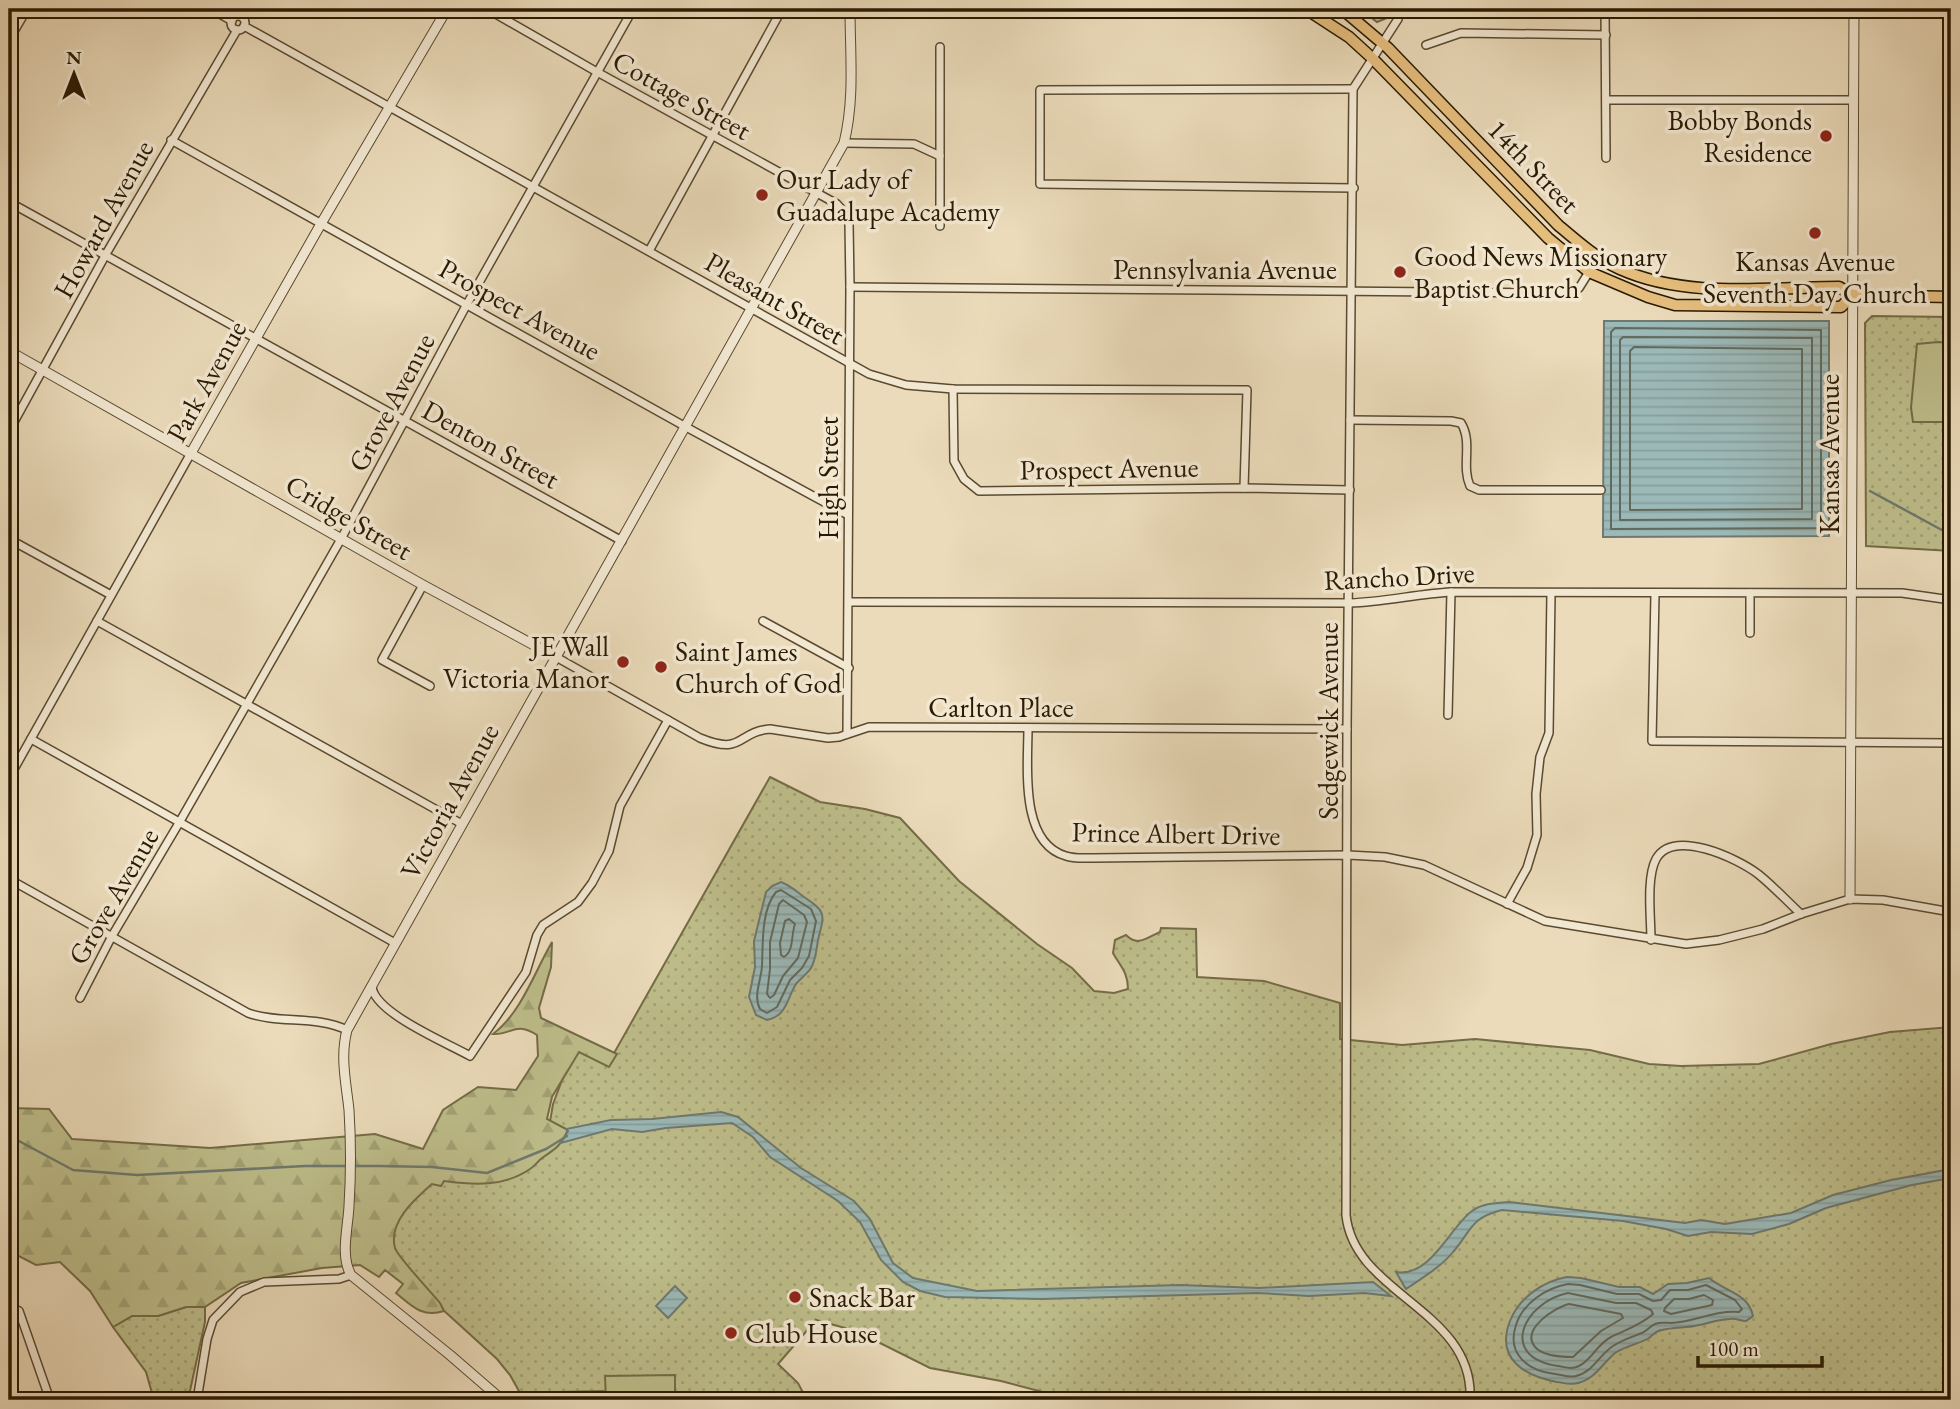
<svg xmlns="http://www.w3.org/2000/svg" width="1960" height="1409" viewBox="0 0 1960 1409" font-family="'EB Garamond',serif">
<defs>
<pattern id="grass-dots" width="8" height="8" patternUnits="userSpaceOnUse" patternTransform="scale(1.75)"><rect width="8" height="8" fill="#bebe8b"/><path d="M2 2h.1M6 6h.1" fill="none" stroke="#a3a376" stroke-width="1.8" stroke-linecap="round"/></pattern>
<pattern id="forest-firs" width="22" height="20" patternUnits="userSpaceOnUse" patternTransform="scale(1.75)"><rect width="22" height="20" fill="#bebe8b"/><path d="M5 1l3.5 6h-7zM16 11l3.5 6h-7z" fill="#a3a376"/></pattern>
<pattern id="water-rules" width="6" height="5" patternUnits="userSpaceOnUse" patternTransform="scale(1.75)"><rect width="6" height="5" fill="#9bb9b8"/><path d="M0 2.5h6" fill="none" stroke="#869e9d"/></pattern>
</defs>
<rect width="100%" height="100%" fill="#ebdbba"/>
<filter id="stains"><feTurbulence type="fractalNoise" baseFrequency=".00286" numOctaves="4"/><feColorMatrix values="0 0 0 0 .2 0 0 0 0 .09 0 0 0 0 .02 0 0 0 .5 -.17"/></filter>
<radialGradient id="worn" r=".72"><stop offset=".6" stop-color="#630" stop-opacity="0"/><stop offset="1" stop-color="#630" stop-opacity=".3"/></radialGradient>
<g fill="url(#grass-dots)" stroke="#746c46" stroke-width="2">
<path d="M1360,9H1392L1387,18L1377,22Z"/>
<path d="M1872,316L1951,317V551L1866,546L1865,323Z"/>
<path d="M770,777L820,802L865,809L900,818L959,881L1037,944L1072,968L1094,991L1114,993L1128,989C1128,972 1120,966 1113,953L1115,940L1126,935C1138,947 1146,938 1160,932L1161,928L1196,929L1197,977L1264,981L1340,1003V1039L1402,1045L1475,1039L1590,1050L1649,1064L1681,1066L1759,1064L1831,1044L1890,1032L1951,1027V1400H1473L1400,1393L1388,1400H1073L1001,1381L930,1368L856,1331L816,1320L778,1364L798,1383L807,1400H524L510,1375L497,1359L364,1238L359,1154L546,1145L553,1104L578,1038L613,1055Z"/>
<path d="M186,1307H205V1322L188,1400H154L146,1372L113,1327L132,1316H158Z"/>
</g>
<path fill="url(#forest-firs)" stroke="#746c46" stroke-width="2" d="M552,942L551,967L539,1008L541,1018L617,1054L609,1067L579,1052L552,1097L547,1119L568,1130C560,1146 557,1148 542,1158C538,1161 535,1166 530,1169C504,1187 474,1185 444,1181L441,1186L432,1184C415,1199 388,1222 395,1248C397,1256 432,1293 440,1303L444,1311C422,1318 412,1306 396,1293L403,1284L385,1270L379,1277L360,1265L322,1268L241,1283L205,1307H186L158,1316H132L113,1327L90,1291L60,1262L36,1265L9,1251V1108L49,1109L72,1139L210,1148L375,1134L423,1149L443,1110L478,1087L516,1090L538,1056L537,1035C515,1021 512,1035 493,1034C521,1013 534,973 552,942Z"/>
<g fill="#bebe8b" stroke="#746c46" stroke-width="2">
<path d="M1938,342L1951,343V422H1913L1911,408L1917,344Z"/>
<path d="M675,1375V1400H606L605,1376Z"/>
<path d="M603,1391V1400H557V1392Z"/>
</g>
<g fill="url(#water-rules)" stroke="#6e796f" stroke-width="2">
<path d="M1604,321H1829V536L1603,537Z"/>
<path d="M781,882C791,886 796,891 804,897C825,911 825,913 819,936C816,947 817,957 811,968C807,974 801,978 796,984C787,998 787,1016 767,1020L756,1015L749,997L755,967L754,941L766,892L772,886Z"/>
<path d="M721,1112L738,1117L801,1168L854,1201L870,1219L893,1263L913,1278L977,1291L1180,1285L1259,1288L1373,1282L1391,1296L1364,1293L1309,1296L1257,1293L1042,1299L945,1297L920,1291L903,1282L881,1260L860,1222L838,1201L770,1157L753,1137L732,1123L666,1128L642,1132L612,1129L561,1143L568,1131L566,1129L611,1120L652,1119Z"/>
<path d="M1951,1169V1178L1912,1185L1826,1208L1789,1224L1752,1234L1711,1232L1688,1236L1666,1229L1623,1221L1502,1210C1470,1218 1472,1230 1453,1252C1441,1267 1422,1278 1406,1289L1396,1272C1430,1278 1450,1227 1472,1211C1483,1203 1497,1203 1510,1202L1685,1223L1701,1220L1725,1224L1791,1213L1833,1195L1891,1180Z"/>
<path d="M1567,1277L1581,1278L1619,1287H1640L1653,1294L1668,1284L1687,1283L1709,1278C1726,1292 1748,1293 1753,1316L1746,1321C1741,1321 1736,1318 1730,1319C1720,1319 1709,1323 1699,1325C1687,1328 1674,1327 1662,1330C1655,1331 1654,1334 1649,1338C1639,1344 1625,1346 1615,1353C1602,1364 1595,1379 1578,1383C1570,1385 1565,1383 1557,1382C1525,1376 1495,1359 1510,1321C1519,1298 1543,1281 1567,1277Z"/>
<path d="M675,1286L687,1298L668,1318L656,1306Z"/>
</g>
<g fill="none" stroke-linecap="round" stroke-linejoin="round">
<g stroke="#626a5d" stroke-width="2">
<path d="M1615,328L1821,330V528L1611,529V332Z"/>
<path d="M1623,337L1812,338V519L1620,520V340Z"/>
<path d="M1634,347L1802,349V509L1630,510V351Z"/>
<path d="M781,890L811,909L816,921L809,956L802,968L790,980L777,1007L767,1013L760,1009C753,996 761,981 762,966C763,944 761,910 776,892Z"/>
<path d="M783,900L804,915L807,922L798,958L783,976L774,995L770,998L767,994L770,969V942L779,904Z"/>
<path d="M789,919L795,924C791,935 794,951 784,957L781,955L780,943L785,921Z"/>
<path d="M1568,1284L1580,1285L1617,1294H1639L1653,1301L1661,1300L1670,1290H1688L1706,1285L1735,1300L1742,1309L1739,1312C1715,1310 1694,1322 1671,1323C1665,1323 1660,1322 1655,1324C1650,1326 1647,1331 1642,1333C1632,1337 1622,1340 1613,1346C1599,1355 1593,1372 1576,1376C1569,1378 1563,1375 1555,1374C1529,1371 1506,1355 1516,1325C1523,1303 1546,1288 1568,1284Z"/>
<path d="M1568,1293L1616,1303H1636L1651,1310L1653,1314C1641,1325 1625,1330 1611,1337C1597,1344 1592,1360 1579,1366C1571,1370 1565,1367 1558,1366C1497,1357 1524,1302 1568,1293Z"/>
<path d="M1704,1295L1713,1300L1712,1305L1671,1314L1664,1311L1665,1308L1674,1299H1689Z"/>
<path d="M1569,1304L1621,1314L1623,1318L1601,1331L1573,1357C1562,1357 1543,1356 1535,1347C1520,1329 1556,1307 1569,1304Z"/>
</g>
<g stroke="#6e796f" stroke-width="2.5">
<path d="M1870,491L1951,535"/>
<path d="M9,1139L17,1140L73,1170L137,1175L305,1166H380L432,1167L487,1173L546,1149L567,1136"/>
</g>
<g stroke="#5a4a30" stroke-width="10">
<g id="minor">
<path d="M211,9L232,21"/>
<path d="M487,9L597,72L837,204L846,214L849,223L850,287L847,734"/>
<path d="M1399,9L1398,19L1353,89L1347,729L1346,1215C1354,1295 1475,1310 1470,1400"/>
<path d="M1605,9L1606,158"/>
<circle cx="238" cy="23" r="7"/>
<path d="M244,26L869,374L906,385L953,389L1247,390L1244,488"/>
<path d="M9,40L27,9"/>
<path d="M1426,45L1461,33L1606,35"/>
<path d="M940,47V226"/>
<path d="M1353,89L1040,90V184L1354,188"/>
<path d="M1606,100H1853"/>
<path d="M171,140L686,427L848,515"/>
<path d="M844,143L914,144L940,156"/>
<path d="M9,202L622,541"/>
<path d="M649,251L782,9"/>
<path d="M850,287L1569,293L1579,288L1589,272"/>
<path d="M953,389L954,461L964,479L979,491L1244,488L1350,490"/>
<path d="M1350,420L1451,421L1461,423C1473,442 1461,466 1470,486L1479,490H1601"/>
<path d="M9,431L106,254L237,30"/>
<path d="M9,539L111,595"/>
<path d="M423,585L382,660L430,686"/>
<path d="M1655,594L1652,741L1951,743"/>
<path d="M849,602L1350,603C1384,602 1417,594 1451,592L1902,593L1951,600"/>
<path d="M97,621L462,824"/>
<path d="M763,621L849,668"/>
<path d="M1750,633V593"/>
<path d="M556,657L700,738C744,756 736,732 770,729L828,738L839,737L869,727L1347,729"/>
<path d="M1448,715L1451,592"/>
<path d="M1028,728C1028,765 1019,843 1066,856C1074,859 1085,858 1093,858L1348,855L1385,857L1424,865L1545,921L1686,944L1719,940L1763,929L1801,914L1850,899L1883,900L1951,912"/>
<path d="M31,739L395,943"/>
<path d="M9,778L191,453"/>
<path d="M9,879L248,1013C279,1024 316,1015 347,1030"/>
<path d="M1507,904L1527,868L1537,835L1536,794L1540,757L1549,733L1551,593"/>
<path d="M1651,940C1651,918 1646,878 1656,859C1673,828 1737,858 1758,874C1773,886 1787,901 1801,914"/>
<path d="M372,987C375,1013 447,1043 470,1056L526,972L537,935L543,925L578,902L592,883L609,851L620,806L668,720"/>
<path d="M80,998L112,936L179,823L341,539L467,304L633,9"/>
<path d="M9,1306L19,1311L50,1400"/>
<path d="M197,1400L207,1339L213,1320L240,1292L264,1282L339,1279L351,1275"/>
<path d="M820,1400L831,1397L837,1400"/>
</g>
</g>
<g stroke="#5a4a30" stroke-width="11">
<g id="tertiary">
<path d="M9,351L423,585L556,657"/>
<path d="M191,453L322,222L447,9"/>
<path d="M1850,899L1854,9"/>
<path d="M502,1400L450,1355L351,1275C340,1256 348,1228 349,1206C351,1174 351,1142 349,1110C346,1082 340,1057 347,1030L844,143C855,98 850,54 850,9"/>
</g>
</g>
<g stroke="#2a1a02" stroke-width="13">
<g id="primary">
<path d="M1306,9L1349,37L1372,58L1548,238L1589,272L1648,297L1675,305L1841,307L1853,295L1951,297"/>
<path d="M1342,9L1388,48L1558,225C1578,242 1596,258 1620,269C1687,299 1767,287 1839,287L1853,295"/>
</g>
</g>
<use href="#minor" stroke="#f2e8d2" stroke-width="7"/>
<use href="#tertiary" stroke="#f2e8d2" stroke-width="9"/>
<use href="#primary" stroke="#e6be7d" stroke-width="10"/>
</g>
<g fill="#8f2418" stroke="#f2e8d2" stroke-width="2.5">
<circle cx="1826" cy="136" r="7"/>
<circle cx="762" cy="195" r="7"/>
<circle cx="1815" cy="233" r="7"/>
<circle cx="1400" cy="272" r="7"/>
<circle cx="623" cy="662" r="7"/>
<circle cx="661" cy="667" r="7"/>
<circle cx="795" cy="1297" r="7"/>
<circle cx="731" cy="1333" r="7"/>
</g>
<g text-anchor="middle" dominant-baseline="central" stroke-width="7" stroke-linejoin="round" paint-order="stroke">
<g font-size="28" fill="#2a1a02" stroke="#f2e8d2">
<text transform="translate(682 95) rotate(29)">Cottage Street</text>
<text transform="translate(1534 166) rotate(46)">14th Street</text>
<text transform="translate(103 219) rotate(-61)">Howard Avenue</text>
<text x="1225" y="269">Pennsylvania Avenue</text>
<text transform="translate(775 298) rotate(30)">Pleasant Street</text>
<text transform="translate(520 309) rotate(29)">Prospect Avenue</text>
<text transform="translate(206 381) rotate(-61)">Park Avenue</text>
<text transform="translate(391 402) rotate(-62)">Grove Avenue</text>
<text transform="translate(491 444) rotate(29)">Denton Street</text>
<text transform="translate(1829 454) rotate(-90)">Kansas Avenue</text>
<text transform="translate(1109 468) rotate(-1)">Prospect Avenue</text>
<text transform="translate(828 478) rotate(-90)">High Street</text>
<text transform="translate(349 517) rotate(30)">Cridge Street</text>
<text transform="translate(1399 576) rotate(-3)">Rancho Drive</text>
<text x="1001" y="707">Carlton Place</text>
<text transform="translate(1328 721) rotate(-90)">Sedgewick Avenue</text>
<text transform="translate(449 801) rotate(-61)">Victoria Avenue</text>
<text transform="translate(1176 833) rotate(1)">Prince Albert Drive</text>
<text transform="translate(113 896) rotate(-60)">Grove Avenue</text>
</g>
<g font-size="28" fill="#2a1a02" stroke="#f2e8d2" text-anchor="start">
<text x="1812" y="120" text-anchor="end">Bobby Bonds<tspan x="1812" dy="32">Residence</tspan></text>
<text x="776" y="179">Our Lady of<tspan x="776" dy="32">Guadalupe Academy</tspan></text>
<text x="1414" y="256">Good News Missionary<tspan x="1414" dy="32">Baptist Church</tspan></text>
<text x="1815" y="261" text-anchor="middle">Kansas Avenue<tspan x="1815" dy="32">Seventh Day Church</tspan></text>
<text x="609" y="646" text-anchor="end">JE Wall<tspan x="609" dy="32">Victoria Manor</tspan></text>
<text x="675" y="651">Saint James<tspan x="675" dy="32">Church of God</tspan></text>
<text x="809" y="1297">Snack Bar</text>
<text x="745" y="1333">Club House</text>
</g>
</g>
<rect width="1960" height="1409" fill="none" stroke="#ebdbba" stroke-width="35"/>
<rect x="10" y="10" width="1939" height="1388" fill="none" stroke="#2a1a02" stroke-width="3.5"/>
<rect x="18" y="18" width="1925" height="1374" fill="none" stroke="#2a1a02" stroke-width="2"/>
<g transform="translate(74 74)" stroke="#f2e8d2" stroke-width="5" paint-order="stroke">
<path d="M0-5L12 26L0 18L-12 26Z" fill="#2a1a02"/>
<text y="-10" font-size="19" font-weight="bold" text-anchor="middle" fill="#2a1a02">N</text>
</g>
<path d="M1698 1356v10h124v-10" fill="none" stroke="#2a1a02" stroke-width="3.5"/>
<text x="1708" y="1356" font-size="21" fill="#2a1a02" stroke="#f2e8d2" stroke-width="5" paint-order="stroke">100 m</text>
<rect width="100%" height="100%" filter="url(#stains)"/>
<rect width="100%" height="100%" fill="url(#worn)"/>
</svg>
